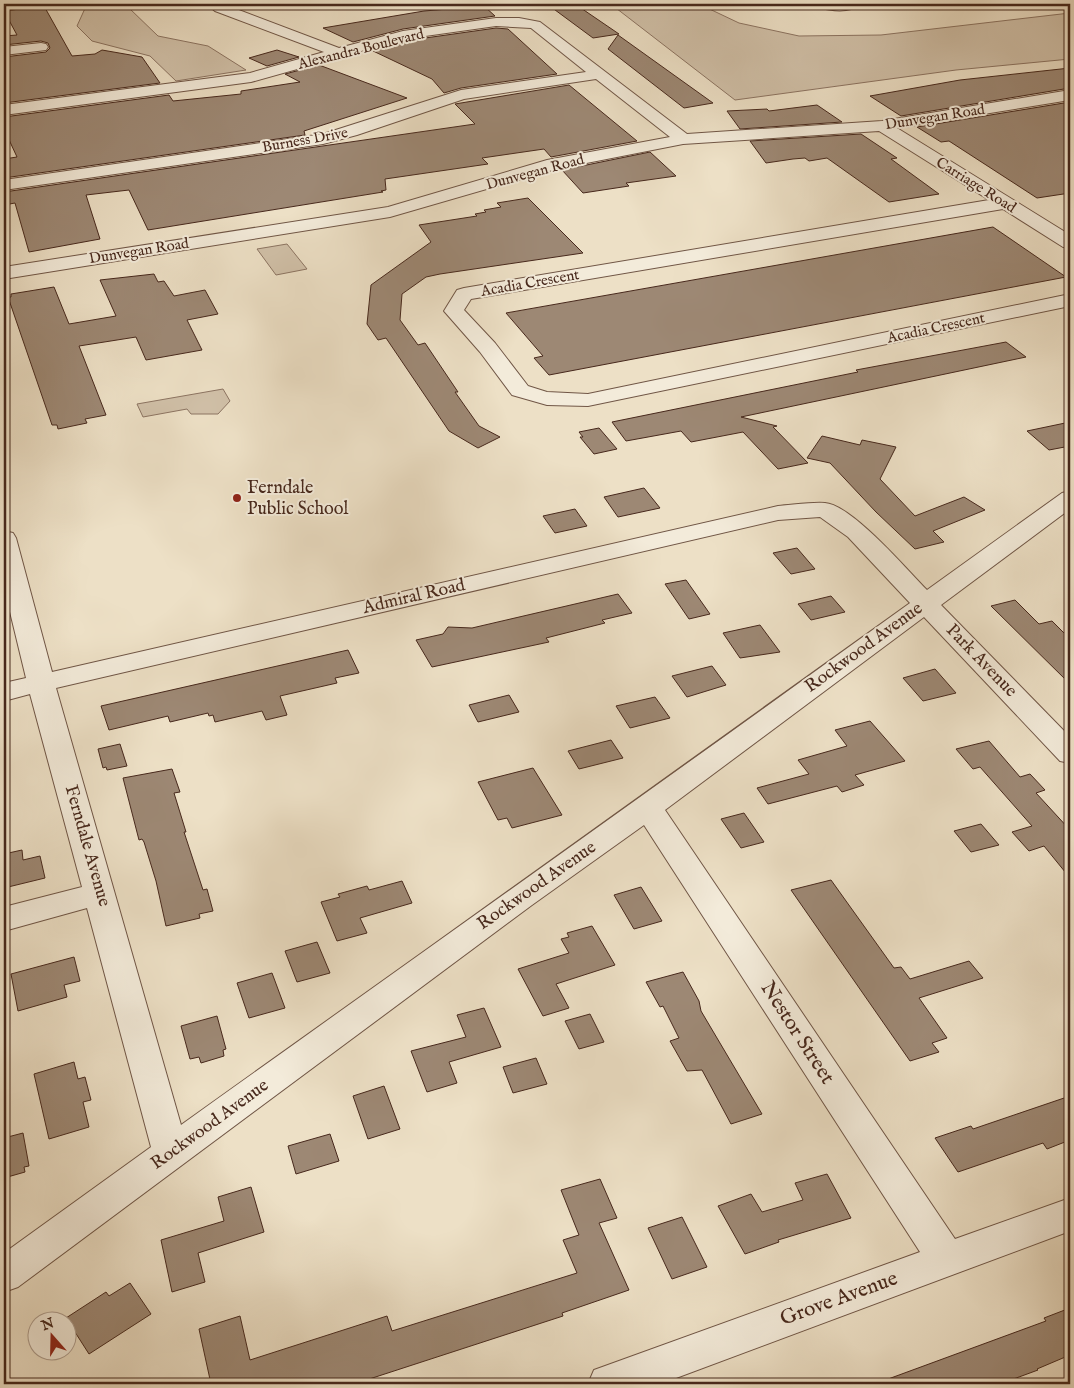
<svg xmlns="http://www.w3.org/2000/svg" width="1074" height="1388" viewBox="0 0 1074 1388" font-family="'IM FELL English',serif">
<rect width="100%" height="100%" fill="#ede0c6"/>
<filter id="stains"><feTurbulence type="fractalNoise" baseFrequency=".004" numOctaves="4"/><feColorMatrix values="0 0 0 0 .2 0 0 0 0 .09 0 0 0 0 .02 0 0 0 .5 -.17"/></filter>
<radialGradient id="worn" r=".72"><stop offset=".6" stop-color="#630" stop-opacity="0"/><stop offset="1" stop-color="#630" stop-opacity=".3"/></radialGradient>
<g fill="#d1c1a9" stroke="#8c7462">
<path d="M87,4H134L129,8L158,36L208,46L246,70L176,81L150,56L92,41L77,26Z"/>
<path d="M606,4H699L739,23L799,36L881,35L1070,13V59L956,70L735,100L612,5Z"/>
<path d="M287,244L307,269L276,275L257,249Z"/>
<path d="M223,389L230,401L218,414H191L187,409L143,417L137,404Z"/>
</g>
<g fill="#9d8874" stroke="#47281c">
<path d="M547,4H575L619,34L593,38Z"/>
<path d="M44,6L72,56L95,54L102,50L142,57L160,83L4,103V57L46,52L50,48L48,43L41,41L4,45V36L17,35L4,11Z"/>
<path d="M484,6L495,16L403,29L353,42L323,28L424,11Z"/>
<path d="M496,28L508,29L557,74L461,88L444,93L432,79L371,50L404,41Z"/>
<path d="M618,35L713,103L684,108L608,49Z"/>
<path d="M277,50L299,57L267,66L249,58Z"/>
<path d="M319,65L407,98L304,131L305,135L4,178V159L17,157L4,129V117L169,95L173,101L241,94V91L300,82L285,74Z"/>
<path d="M1070,68V88L901,116L870,96L960,80Z"/>
<path d="M569,85L637,141L551,157L544,149L482,158L488,164L385,179L386,190L381,191L383,192L148,230L129,190L86,195L100,239L29,252L15,203L4,205V192L475,124L455,104Z"/>
<path d="M1070,102V193L1037,198L949,141L941,142L917,127Z"/>
<path d="M817,105L842,122L740,129L727,111L767,109L769,111Z"/>
<path d="M861,134L897,158L891,159L939,194L889,202L827,158L809,161L805,158L793,159L766,163L750,141Z"/>
<path d="M650,152L676,176L626,183L629,186L583,193L562,170Z"/>
<path d="M528,198L583,253L440,274L426,277L402,294L400,320L418,345L425,343L458,392H455L479,426L500,437L478,448L449,431L386,338L378,340L367,324L371,285L431,242L419,225L477,216L475,214L486,212L484,210L501,207L497,203Z"/>
<path d="M993,227L1066,277L549,375L534,358L543,356L506,313Z"/>
<path d="M154,274L158,282L164,281L174,296L205,290L218,314L187,320L202,350L146,360L136,337L79,346L106,415L85,419L87,423L58,429L57,425H52L8,297H11V294L54,287L69,324L116,316L100,280Z"/>
<path d="M1006,342L1026,357L741,417L777,426L773,427L808,463L778,469L743,432L691,442L681,431L626,441L612,422L858,372L856,370Z"/>
<path d="M1070,422V446L1049,450L1027,431Z"/>
<path d="M599,428L617,449L594,454L580,437H583L579,432Z"/>
<path d="M822,436L860,445L862,440L896,447L880,479L915,516L964,497L985,510L933,531L944,542L915,549L876,512L830,463L807,458Z"/>
<path d="M644,488L660,508L618,517L604,497Z"/>
<path d="M575,509L587,526L555,533L543,516Z"/>
<path d="M797,548L815,569L791,574L773,553Z"/>
<path d="M686,580L710,614L689,619L665,584Z"/>
<path d="M618,594L632,613L602,620L605,623L546,638L549,642L432,667L416,640L443,634L448,627L472,628Z"/>
<path d="M831,596L845,612L811,620L798,604Z"/>
<path d="M1015,600L1039,624L1052,621L1070,639V684L991,606Z"/>
<path d="M760,625L780,652L740,658L723,633Z"/>
<path d="M348,650L359,673L335,678L337,683L280,696L287,715L266,720L262,711L215,722L213,715L209,716L208,713L170,722L168,716L109,730L101,706Z"/>
<path d="M712,666L726,685L687,697L672,676Z"/>
<path d="M935,669L956,693L923,701L903,678Z"/>
<path d="M509,695L519,712L478,722L469,705Z"/>
<path d="M655,697L670,718L630,728L616,706Z"/>
<path d="M870,721L905,761L855,775L864,785L842,792L837,786L768,804L757,788L809,774L798,760L847,746L835,730Z"/>
<path d="M611,740L623,758L579,769L568,751Z"/>
<path d="M989,741L1020,777L1030,774L1045,790L1036,793L1070,830V878L1044,846L1029,851L1012,832L1032,826L980,767L973,769L956,749Z"/>
<path d="M120,744L127,766L107,770L106,767L103,768L98,749Z"/>
<path d="M533,768L562,815L512,828L507,818L498,820L478,782Z"/>
<path d="M172,769L180,792L174,793L186,832H184L203,890L207,889L213,911L199,914L200,918L166,926L156,881L144,842L142,839L139,840L123,778Z"/>
<path d="M744,813L764,842L741,848L721,819Z"/>
<path d="M981,824L999,845L971,852L954,831Z"/>
<path d="M22,850L23,860L40,856L45,878L4,888V854Z"/>
<path d="M831,880L894,968L901,967L910,979L969,961L983,978L919,998L947,1038L932,1043L939,1052L910,1061L791,890Z"/>
<path d="M402,881L412,903L360,918L367,933L337,941L321,902L340,897L338,894L367,886L369,890Z"/>
<path d="M641,887L662,921L634,929L614,895Z"/>
<path d="M592,926L615,965L556,984L569,1008L543,1016L518,969L569,953L561,939L569,937L567,933Z"/>
<path d="M317,942L330,973L297,982L285,951Z"/>
<path d="M74,957L80,981L64,985L67,997L18,1011L11,974Z"/>
<path d="M683,972L699,1001L701,1011L762,1114L731,1124L702,1070L687,1071L670,1041L679,1038L663,1006L660,1007L646,982Z"/>
<path d="M272,973L285,1008L249,1018L237,983Z"/>
<path d="M484,1008L501,1047L449,1062L457,1083L427,1092L411,1051L466,1037L457,1015Z"/>
<path d="M590,1014L604,1042L579,1049L565,1021Z"/>
<path d="M217,1016L226,1049L223,1050L224,1056L201,1063L199,1057L190,1059L181,1026Z"/>
<path d="M536,1058L547,1084L513,1093L503,1067Z"/>
<path d="M74,1062L78,1079L85,1077L91,1100L83,1102L89,1127L49,1139L34,1074Z"/>
<path d="M384,1086L400,1129L368,1139L353,1096Z"/>
<path d="M1070,1096V1140L1047,1149L1043,1143L958,1172L935,1138L971,1126L973,1129Z"/>
<path d="M23,1133L29,1166L24,1167L25,1172L4,1178V1138Z"/>
<path d="M330,1134L339,1161L296,1174L288,1146Z"/>
<path d="M827,1174L851,1218L778,1240L779,1242L745,1254L718,1206L751,1194L762,1212L803,1200L795,1183Z"/>
<path d="M600,1179L617,1218L599,1223L629,1290L562,1313L563,1316L354,1384H211L199,1329L240,1316L250,1360L387,1316L392,1331L577,1273L563,1240L579,1235L561,1190Z"/>
<path d="M251,1187L264,1232L198,1253L205,1282L172,1292L161,1240L224,1221L218,1197Z"/>
<path d="M682,1217L707,1267L672,1279L648,1228Z"/>
<path d="M130,1283L151,1314L89,1354L66,1318L106,1292L109,1296Z"/>
<path d="M1070,1308V1355L1037,1369L1038,1370L1000,1384H880V1382L1046,1321L1044,1318Z"/>
</g>
<g fill="none" stroke-linecap="round" stroke-linejoin="round">
<g stroke="#705646" stroke-width="2">
<g id="minor">
<path d="M207,4H223L339,48L403,31L496,18H519L540,22L687,134L882,121L1070,90V100L897,128L1070,235V248L1063,247L1003,209L471,299L464,310L495,343L528,386L547,392L588,394L1070,294V306L588,406L547,405L512,395L480,352L444,311L457,290L464,288L989,200L879,131L683,144L556,169L390,217L4,279V267L388,207L547,160L670,137L596,79L464,99L357,135L323,144L4,190V180L323,134L461,90L586,72L531,28L496,26L404,39L251,82L4,115V105L250,73L324,52L215,11Z"/>
<path d="M814,4H859C850,14 828,10 816,7Z"/>
<path d="M41,43L46,44L48,47L46,50L4,55V47Z"/>
<path d="M1070,491V509L941,605L1070,737V763L1060,761L924,617L665,810L955,1239L1070,1198V1231L660,1384H588L594,1370L920,1252L644,825L532,905L18,1287L4,1292V1253L151,1147L87,908L4,931V907L82,887L30,694L4,701V683L26,678L4,587V531L13,533L16,538L52,672L778,506C793,505 810,502 825,503C852,505 907,570 927,590L1062,493ZM820,517L848,537L910,603C668,778 424,951 181,1125L56,688L778,520Z"/>
</g>
</g>
<use href="#minor" fill="#f3ebda" fill-rule="evenodd"/>
</g>
<circle fill="#8f2418" stroke="#f3ebda" stroke-width="2" cx="237" cy="498" r="5"/>
<g text-anchor="middle" dominant-baseline="central" stroke-width="4" stroke-linejoin="round" paint-order="stroke">
<g font-size="15" fill="#47281c" stroke="#f3ebda">
<text transform="translate(361 49) rotate(-14)">Alexandra Boulevard</text>
<text transform="translate(935 117) rotate(-9)">Dunvegan Road</text>
<text transform="translate(305 140) rotate(-10)">Burness Drive</text>
<text transform="translate(535 172) rotate(-15)">Dunvegan Road</text>
<text transform="translate(976 185) rotate(32)">Carriage Road</text>
<text transform="translate(139 251) rotate(-9)">Dunvegan Road</text>
<text transform="translate(530 283) rotate(-10)">Acadia Crescent</text>
<text transform="translate(936 328) rotate(-12)">Acadia Crescent</text>
</g>
<g font-size="18" fill="#47281c" stroke="#f3ebda" text-anchor="start">
<text x="247" y="488">Ferndale<tspan x="247" dy="21">Public School</tspan></text>
</g>
<g font-size="18" fill="#47281c" stroke="#f3ebda">
<text transform="translate(414 597) rotate(-13)">Admiral Road</text>
<text transform="translate(864 648) rotate(-36)">Rockwood Avenue</text>
<text transform="translate(981 661) rotate(46)">Park Avenue</text>
<text transform="translate(87 846) rotate(74)">Ferndale Avenue</text>
<text transform="translate(537 886) rotate(-35)">Rockwood Avenue</text>
<text transform="translate(210 1125) rotate(-36)">Rockwood Avenue</text>
</g>
<g font-size="21" fill="#47281c" stroke="#f3ebda">
<text transform="translate(797 1033) rotate(57)">Nestor Street</text>
<text transform="translate(839 1299) rotate(-20)">Grove Avenue</text>
</g>
</g>
<rect width="1074" height="1388" fill="none" stroke="#ede0c6" stroke-width="20"/>
<rect x="5" y="5" width="1064" height="1378" fill="none" stroke="#47281c" stroke-width="2.5"/>
<rect x="10" y="10" width="1054" height="1368" fill="none" stroke="#47281c"/>
<g transform="translate(52 1336) rotate(340)"><circle r="24" fill="#f3ebda" stroke="#ae9d8e"/>
<path d="M0-4L9 19L0 12L-9 19Z" fill="#8f2418"/>
<text y="-8" font-size="14" font-weight="bold" text-anchor="middle" fill="#47281c">N</text>
</g>
<rect width="100%" height="100%" filter="url(#stains)"/>
<rect width="100%" height="100%" fill="url(#worn)"/>
</svg>
